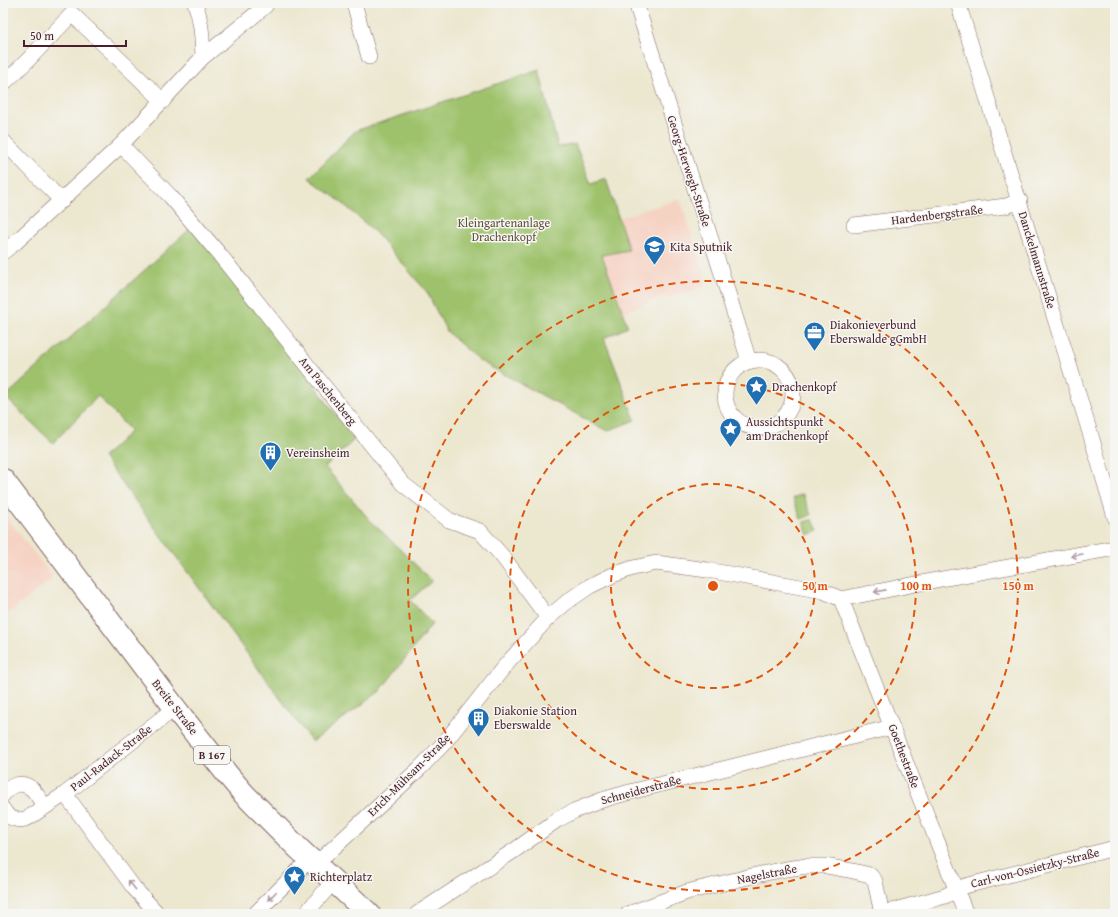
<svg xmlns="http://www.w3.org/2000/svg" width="1118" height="917" font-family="'Gentium Book Plus',serif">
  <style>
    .built { fill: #f6d2c3 }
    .green { fill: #9ec26c; stroke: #74704c }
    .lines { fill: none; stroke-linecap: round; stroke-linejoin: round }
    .street-casing { stroke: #836564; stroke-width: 16 }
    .primary-casing { stroke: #836564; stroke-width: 24 }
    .street { stroke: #fff; stroke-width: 15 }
    .primary { stroke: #fff; stroke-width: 22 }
    .oneway { stroke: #ae9aa0 }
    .ring { fill: none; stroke: #e0560e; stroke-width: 2; stroke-dasharray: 7 5 }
    .labels { text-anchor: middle; stroke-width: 3; stroke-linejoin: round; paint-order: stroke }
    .shield { fill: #f6f6f2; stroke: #7e6067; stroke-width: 1 }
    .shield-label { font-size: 11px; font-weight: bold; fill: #4a1f2b }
    .street-label { font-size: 12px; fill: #4a1f2b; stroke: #f6f6f2 }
    .park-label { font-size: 12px; fill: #63503e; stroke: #f6f6f2 }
    .poi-label { font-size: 12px; fill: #4a1f2b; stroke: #f6f6f2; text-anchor: start }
    .centre { fill: #e0560e; stroke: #f6f6f2; stroke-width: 2 }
    .ring-label { font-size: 12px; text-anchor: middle; font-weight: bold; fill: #e0560e; stroke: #f6f6f2; stroke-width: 3; stroke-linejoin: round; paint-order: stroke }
  </style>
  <rect width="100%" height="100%" fill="#f6f6f2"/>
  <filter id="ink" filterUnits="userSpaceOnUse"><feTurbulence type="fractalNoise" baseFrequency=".025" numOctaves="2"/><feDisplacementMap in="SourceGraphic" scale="8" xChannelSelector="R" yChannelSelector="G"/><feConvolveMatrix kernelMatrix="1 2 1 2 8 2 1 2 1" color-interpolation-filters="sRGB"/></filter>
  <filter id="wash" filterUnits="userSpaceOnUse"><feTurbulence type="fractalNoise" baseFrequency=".012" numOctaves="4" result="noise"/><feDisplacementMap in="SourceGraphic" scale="16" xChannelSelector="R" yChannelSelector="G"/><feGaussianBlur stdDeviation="0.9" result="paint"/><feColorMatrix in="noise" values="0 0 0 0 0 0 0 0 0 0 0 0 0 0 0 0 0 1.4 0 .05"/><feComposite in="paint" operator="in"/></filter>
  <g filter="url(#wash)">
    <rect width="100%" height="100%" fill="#ece7cf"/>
    <!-- built -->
    <g class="built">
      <path d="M680 199 706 279 704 287 668 298 664 296 622 313 602 255 628 250 618 218Z"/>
      <path d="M3 512 53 578 3 618Z"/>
    </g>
    <!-- green -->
    <g class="green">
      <path d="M539 70 558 147 575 144 591 184 606 179 629 250 602 255 628 327 604 338 635 420 607 431 480 361 447 332 427 292 375 232 340 201 309 178 355 131Z"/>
      <path d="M192 227 220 255 354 440 325 467 368 518 432 581 410 600 432 624 380 691 312 742 103 457 131 431 98 396 53 443 5 397Z"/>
      <path d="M803 494 811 515 801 519 793 498Z"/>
      <path d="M811 520H813L818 531 808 535 804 524V522Z"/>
    </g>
  </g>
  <g filter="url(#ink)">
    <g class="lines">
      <defs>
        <g id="street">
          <path d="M195 3C202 22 202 38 203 57"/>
          <path d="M354 3 369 57"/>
          <path d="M636 3 727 290 749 361"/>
          <path d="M958 3 1091 436 1115 517"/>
          <path d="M3 84 26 62 72 14 163 101"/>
          <path d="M3 141 62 201"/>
          <path d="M121 145 171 197 220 255 323 385 403 484 449 520 480 531 503 557 548 618"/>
          <path d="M854 225 1006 206 1020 201"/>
          <path d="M3 252 16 242 121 145 203 57 257 13 265 6 267 3"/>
          <circle cx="759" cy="394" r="34"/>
          <path d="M841 599 966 914"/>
          <path d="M65 794 134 888 158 914"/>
          <path d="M3 795C9 785 22 780 32 789 37 794 41 801 45 807"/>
          <path d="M3 809C8 819 18 822 28 818L65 794 175 708"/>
          <path d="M316 864 419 769 444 743 504 667 548 618 568 601 590 586 613 575 633 568 656 563 707 570 823 591 841 599 936 580 1115 548"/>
          <path d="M255 914 310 859"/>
          <path d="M307 914 311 907 334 881"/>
          <path d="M417 914 515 850 557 820 574 811 602 800 630 792 892 727"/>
          <path d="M628 914 687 892 756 875 786 869 807 866H826L853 871 870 875 875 881 882 914"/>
          <path d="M881 914 945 896 965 886 1115 848"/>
        </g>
        <path id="primary" d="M3 480 175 708 227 774 244 794 298 848 369 914"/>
      </defs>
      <!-- street casing -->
      <use href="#street" class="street-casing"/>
      <!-- primary casing -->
      <use href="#primary" class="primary-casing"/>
      <!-- street -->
      <use href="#street" class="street"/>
      <!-- primary -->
      <use href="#primary" class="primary"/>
    </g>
    <!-- one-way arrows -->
    <defs><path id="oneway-shaft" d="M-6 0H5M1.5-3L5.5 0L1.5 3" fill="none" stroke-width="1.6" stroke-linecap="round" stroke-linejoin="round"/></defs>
    <g class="oneway">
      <use href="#oneway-shaft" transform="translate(1077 555) rotate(170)"/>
      <use href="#oneway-shaft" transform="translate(880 591) rotate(169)"/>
      <use href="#oneway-shaft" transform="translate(132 885) rotate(-128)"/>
      <use href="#oneway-shaft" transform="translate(272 896) rotate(134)"/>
    </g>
  </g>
  <!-- distance rings -->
  <g class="ring">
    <circle cx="713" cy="586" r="102"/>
    <circle cx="713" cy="586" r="203"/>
    <circle cx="713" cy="586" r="305"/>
  </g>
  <!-- icons -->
  <defs>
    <symbol id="school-pin" viewBox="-11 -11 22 30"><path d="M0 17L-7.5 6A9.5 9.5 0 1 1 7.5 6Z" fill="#1f6fb2" stroke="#f6f6f2"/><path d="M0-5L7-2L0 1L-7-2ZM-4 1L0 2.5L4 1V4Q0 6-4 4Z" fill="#fff"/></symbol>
    <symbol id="office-pin" viewBox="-11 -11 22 30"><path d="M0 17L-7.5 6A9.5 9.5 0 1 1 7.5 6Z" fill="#1f6fb2" stroke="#f6f6f2"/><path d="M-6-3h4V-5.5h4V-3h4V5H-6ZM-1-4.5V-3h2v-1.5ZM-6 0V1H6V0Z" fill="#fff"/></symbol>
    <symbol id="sight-pin" viewBox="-11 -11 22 30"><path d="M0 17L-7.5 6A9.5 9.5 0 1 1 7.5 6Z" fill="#1f6fb2" stroke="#f6f6f2"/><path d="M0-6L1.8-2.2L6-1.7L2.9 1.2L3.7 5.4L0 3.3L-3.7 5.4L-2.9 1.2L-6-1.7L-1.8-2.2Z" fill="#fff"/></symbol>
    <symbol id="building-pin" viewBox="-11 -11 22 30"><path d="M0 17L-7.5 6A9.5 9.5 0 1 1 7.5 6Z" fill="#1f6fb2" stroke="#f6f6f2"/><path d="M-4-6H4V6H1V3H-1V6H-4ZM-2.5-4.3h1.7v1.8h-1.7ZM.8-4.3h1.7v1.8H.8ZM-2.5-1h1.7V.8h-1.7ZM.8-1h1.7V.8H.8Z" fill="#fff"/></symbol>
  </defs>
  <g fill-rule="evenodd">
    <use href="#school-pin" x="642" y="234" width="25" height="34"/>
    <use href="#office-pin" x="802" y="320" width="25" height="34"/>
    <use href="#sight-pin" x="744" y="374" width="25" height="34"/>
    <use href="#sight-pin" x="718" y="416" width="25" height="34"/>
    <use href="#building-pin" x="258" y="440" width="25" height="34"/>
    <use href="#building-pin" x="466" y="706" width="25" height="34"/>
    <use href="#sight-pin" x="282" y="864" width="25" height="34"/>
  </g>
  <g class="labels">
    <!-- shield labels -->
    <rect class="shield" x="194" y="746" width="36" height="18" rx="3"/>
    <g class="shield-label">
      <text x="212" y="759">B 167</text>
    </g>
    <!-- street labels -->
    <g class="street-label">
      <text transform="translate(689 171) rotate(72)" y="4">Georg-Herwegh-Straße</text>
      <text transform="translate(937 215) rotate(-7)" y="4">Hardenbergstraße</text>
      <text transform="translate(1037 260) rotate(73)" y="4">Danckelmannstraße</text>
      <text transform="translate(328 391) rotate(51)" y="4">Am Paschenberg</text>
      <text transform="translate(175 707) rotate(52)" y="4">Breite Straße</text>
      <text transform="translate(904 756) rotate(69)" y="4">Goethestraße</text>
      <text transform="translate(111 758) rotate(-38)" y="4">Paul-Radack-Straße</text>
      <text transform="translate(409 775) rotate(-45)" y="4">Erich-Mühsam-Straße</text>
      <text transform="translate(641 790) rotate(-15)" y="4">Schneiderstraße</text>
      <text transform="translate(1035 868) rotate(-14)" y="4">Carl-von-Ossietzky-Straße</text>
      <text transform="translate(767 874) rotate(-11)" y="4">Nagelstraße</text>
    </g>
    <!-- park labels -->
    <g class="park-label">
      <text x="504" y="227">Kleingartenanlage<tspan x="504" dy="14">Drachenkopf</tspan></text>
    </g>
    <!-- poi labels -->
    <g class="poi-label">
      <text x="670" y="251">Kita Sputnik</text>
      <text x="830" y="329">Diakonieverbund<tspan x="830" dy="14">Eberswalde gGmbH</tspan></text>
      <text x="772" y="391">Drachenkopf</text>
      <text x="746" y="426">Aussichtspunkt<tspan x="746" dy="14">am Drachenkopf</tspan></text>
      <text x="286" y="457">Vereinsheim</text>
      <text x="494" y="715">Diakonie Station<tspan x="494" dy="14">Eberswalde</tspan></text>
      <text x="310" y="881">Richterplatz</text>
    </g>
  </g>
  <circle cx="713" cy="586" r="6" class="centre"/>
  <g class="ring-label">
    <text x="815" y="590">50 m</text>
    <text x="916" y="590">100 m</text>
    <text x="1018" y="590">150 m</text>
  </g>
  <!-- margin -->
  <rect width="1118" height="917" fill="none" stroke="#f6f6f2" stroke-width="16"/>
  <!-- scale -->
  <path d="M24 40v6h102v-6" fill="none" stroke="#4a1f2b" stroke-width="2"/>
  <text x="30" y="40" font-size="12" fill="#4a1f2b" stroke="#f6f6f2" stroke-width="3" paint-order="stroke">50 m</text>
</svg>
